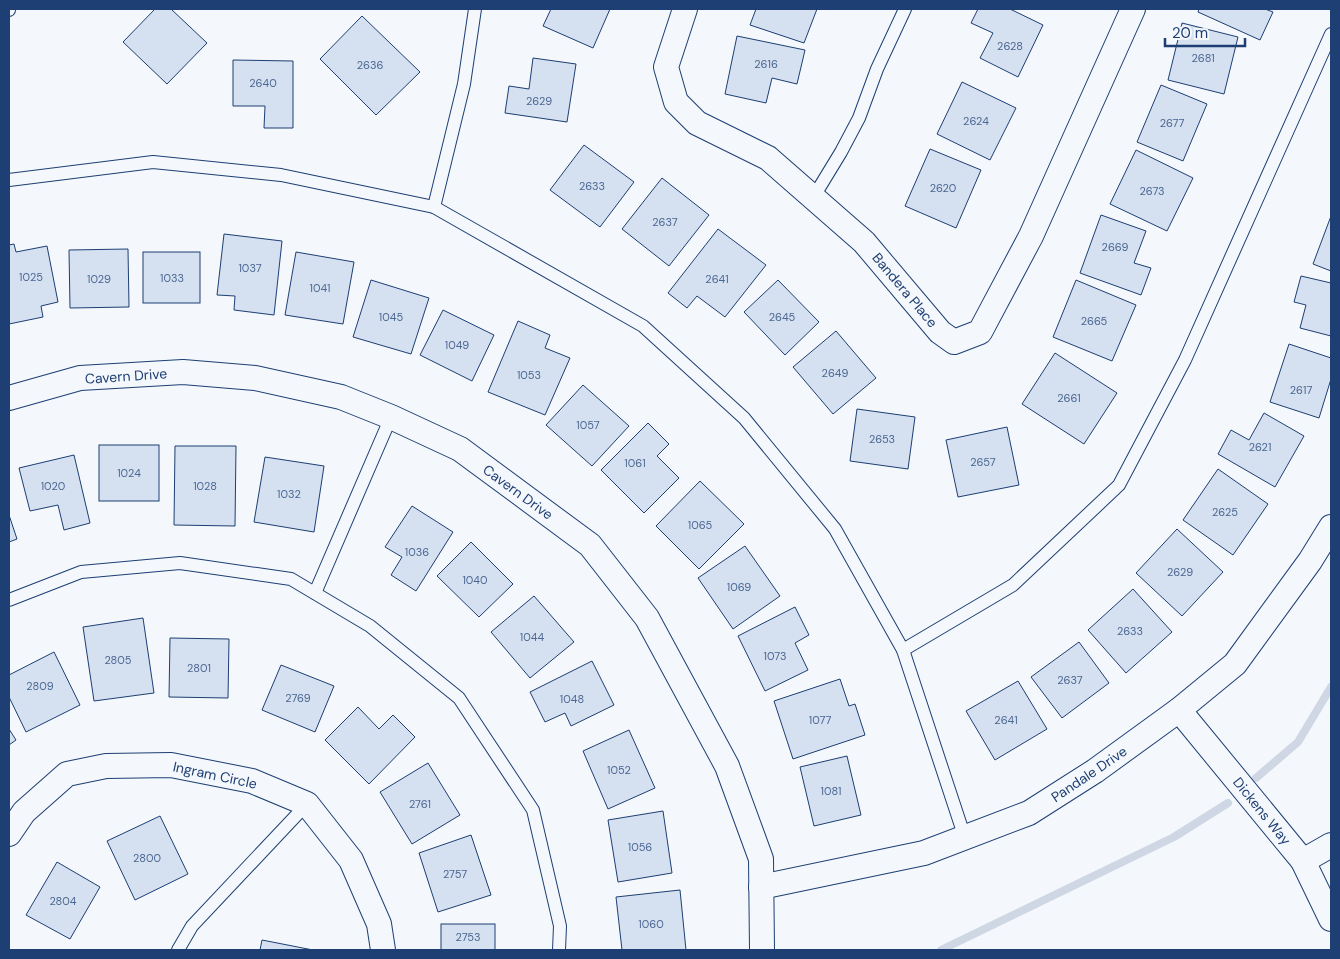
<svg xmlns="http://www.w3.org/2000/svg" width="1340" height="959" font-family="'DM Sans',sans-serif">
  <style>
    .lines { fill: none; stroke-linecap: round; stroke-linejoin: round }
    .stream { stroke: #cfd7e4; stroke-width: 8 }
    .building { fill: #d5e0f0; stroke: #1d3f73 }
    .lane-casing { stroke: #1d3f73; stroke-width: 14 }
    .street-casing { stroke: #1d3f73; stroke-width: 26 }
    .lane { stroke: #f4f7fb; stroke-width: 12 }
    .street { stroke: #f4f7fb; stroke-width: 24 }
    .labels { text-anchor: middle; stroke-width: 4; stroke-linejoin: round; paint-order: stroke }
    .number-label { font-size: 11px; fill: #4b6792 }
    .street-label { font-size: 14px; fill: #1d3f73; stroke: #f4f7fb }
  </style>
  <rect width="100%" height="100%" fill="#f4f7fb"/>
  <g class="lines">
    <!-- stream -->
    <g class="stream">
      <path d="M1256 778 1298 742 1331 687"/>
      <path d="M941 950 1174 837 1228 803"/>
    </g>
  </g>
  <!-- building -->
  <g class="building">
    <path d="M155 9H171L207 43 167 84 123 42Z"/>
    <path d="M551 9H610L593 48 543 26Z"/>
    <path d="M756 9H817L804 43 750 25Z"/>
    <path d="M978 9H1010L1043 25 1018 77 980 58 993 33 971 23Z"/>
    <path d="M1199 9H1265L1273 12 1260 40 1198 12Z"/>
    <path d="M362 16 420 72 376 115 320 59Z"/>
    <path d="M1182 23 1238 37 1224 94 1168 80Z"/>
    <path d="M737 36 805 50 797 84 772 78 766 103 725 94Z"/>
    <path d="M533 58 576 64 567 122 505 113 509 86 529 89Z"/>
    <path d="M233 60 293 61V128H264L265 106H233Z"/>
    <path d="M962 82 1016 108 990 160 937 134Z"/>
    <path d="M1161 85 1207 104 1183 161 1137 142Z"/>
    <path d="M584 145 634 182 600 227 550 190Z"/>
    <path d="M930 149 981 170 956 228 905 206Z"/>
    <path d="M1136 150 1193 178 1167 231 1110 204Z"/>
    <path d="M662 178 709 215 669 266 622 229Z"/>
    <path d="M1101 215 1146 231 1134 263 1151 268 1141 295 1080 273Z"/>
    <path d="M1331 216V271L1313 264Z"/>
    <path d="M718 229 766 265 725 317 697 296 687 308 668 293Z"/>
    <path d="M224 234 282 241 274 315 234 310 235 296 217 295Z"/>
    <path d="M14 244 16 252 47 246 58 302 41 306 43 317 9 324V245Z"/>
    <path d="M128 249 129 307 70 308 69 250Z"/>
    <rect x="143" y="252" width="57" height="51"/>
    <path d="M296 252 354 262 343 324 285 315Z"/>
    <path d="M1301 276 1331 283V336L1300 328 1306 305 1294 302Z"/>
    <path d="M371 280 429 298 411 354 353 337Z"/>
    <path d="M778 280 819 322 785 355 744 312Z"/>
    <path d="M1076 280 1136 305 1112 361 1053 337Z"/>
    <path d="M443 310 494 335 472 381 420 355Z"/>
    <path d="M518 321 550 335 545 348 570 358 545 415 488 392Z"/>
    <path d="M836 331 876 378 833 414 793 367Z"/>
    <path d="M1289 344 1331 358V379L1319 418 1270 402Z"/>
    <path d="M1055 353 1117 393 1084 444 1022 404Z"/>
    <path d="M583 385 629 426 592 466 546 425Z"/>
    <path d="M857 409 915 417 908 469 850 461Z"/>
    <path d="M1264 413 1304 436 1275 487 1218 454 1231 430 1249 440Z"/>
    <path d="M648 423 669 444 657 456 679 478 644 513 601 470Z"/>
    <path d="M1007 427 1019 485 958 497 946 440Z"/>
    <rect x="99" y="445" width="60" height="56"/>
    <path d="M175 446H236L235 526 174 525Z"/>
    <path d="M74 455 90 523 64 530 58 505 30 511 19 468Z"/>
    <path d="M265 457 324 466 314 532 254 522Z"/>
    <path d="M1218 469 1268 504 1233 555 1183 520Z"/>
    <path d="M700 481 744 524 699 569 656 526Z"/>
    <path d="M412 506 453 532 416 591 391 575 402 557 385 547Z"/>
    <path d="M9 515 17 539 9 542Z"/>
    <path d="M1177 529 1223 572 1182 616 1136 573Z"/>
    <path d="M471 542 513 584 479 617 437 576Z"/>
    <path d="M745 546 780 596 733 629 698 578Z"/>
    <path d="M1133 589 1172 632 1126 673 1088 630Z"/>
    <path d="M534 596 574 642 530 678 491 632Z"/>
    <path d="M795 607 809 635 795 643 808 670 765 691 738 636Z"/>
    <path d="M143 618 154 693 94 701 83 627Z"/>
    <path d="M170 638 229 639 228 698 169 697Z"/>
    <path d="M1079 642 1109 683 1062 718 1031 677Z"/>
    <path d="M54 652 80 705 26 732 9 697V675Z"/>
    <path d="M592 661 614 705 571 726 565 713 545 722 530 692Z"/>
    <path d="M281 665 334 686 315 732 262 710Z"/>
    <path d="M840 679 849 706 855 704 865 735 793 759 774 701Z"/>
    <path d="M1018 681 1047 729 995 760 966 711Z"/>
    <path d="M358 707 379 729 393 715 415 737 369 784 325 740Z"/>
    <path d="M9 729 16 740 9 745Z"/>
    <path d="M629 730 655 788 608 809 583 751Z"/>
    <path d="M847 756 861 815 814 826 800 767Z"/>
    <path d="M428 763 460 815 412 844 380 792Z"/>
    <path d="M663 811 672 873 618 882 608 820Z"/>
    <path d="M160 816 188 874 135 900 107 841Z"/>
    <path d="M471 835 491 895 438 912 419 853Z"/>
    <path d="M57 862 100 887 70 939 26 915Z"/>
    <path d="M680 890 686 950H622L616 897Z"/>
    <rect x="441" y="924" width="54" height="26"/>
    <path d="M262 940 313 950H260Z"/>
  </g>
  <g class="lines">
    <defs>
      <g id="lane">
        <path d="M9 10V9"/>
        <path d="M9 180 153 162 281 175 434 207 643 326 744 418 835 529 903 650 965 838"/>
        <path d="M813 198 841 152 859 118 877 69 905 9"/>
        <path d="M434 207 464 84 475 9"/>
        <path d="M315 593 391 417"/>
        <path d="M9 600 81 572 180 563 291 579 370 626 459 698 533 810 560 926 559 950"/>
        <path d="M903 650 1013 585 1119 485 1185 360 1331 34"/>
        <path d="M178 950 192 926 307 804"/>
      </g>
      <g id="street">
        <path d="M685 9 666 67 676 102 697 123 768 158 864 242 940 332 954 342 980 332 1031 236 1133 9"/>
        <path d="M9 398 80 378 183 372 255 378 341 397 391 417 460 449 590 545 647 618 727 766 761 859 762 950"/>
        <path d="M1179 710 1303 861 1331 919"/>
        <path d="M9 834 24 812 67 774 106 766 171 765 252 781 307 804 351 860 379 924 383 950"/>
        <path d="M1303 861 1331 845"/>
        <path d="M761 887 924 853 1029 813 1095 771 1179 710 1235 664 1310 561 1331 527"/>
      </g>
    </defs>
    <!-- lane casing -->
    <use href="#lane" class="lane-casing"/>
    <!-- street casing -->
    <use href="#street" class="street-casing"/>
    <!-- lane -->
    <use href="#lane" class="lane"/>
    <!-- street -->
    <use href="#street" class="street"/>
  </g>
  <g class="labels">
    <!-- number labels -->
    <g class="number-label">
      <text x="1010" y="50">2628</text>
      <text x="1203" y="62">2681</text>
      <text x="766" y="68">2616</text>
      <text x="370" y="69">2636</text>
      <text x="263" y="87">2640</text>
      <text x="539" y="105">2629</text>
      <text x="976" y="125">2624</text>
      <text x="1172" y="127">2677</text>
      <text x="592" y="190">2633</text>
      <text x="943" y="192">2620</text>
      <text x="1152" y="195">2673</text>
      <text x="665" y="226">2637</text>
      <text x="1115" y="251">2669</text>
      <text x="250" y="272">1037</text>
      <text x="31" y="281">1025</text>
      <text x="172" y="282">1033</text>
      <text x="99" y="283">1029</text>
      <text x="717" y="283">2641</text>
      <text x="320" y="292">1041</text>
      <text x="391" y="321">1045</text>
      <text x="782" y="321">2645</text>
      <text x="1094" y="325">2665</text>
      <text x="457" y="349">1049</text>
      <text x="835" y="377">2649</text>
      <text x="529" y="379">1053</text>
      <text x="1301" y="394">2617</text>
      <text x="1069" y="402">2661</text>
      <text x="588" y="429">1057</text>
      <text x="882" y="443">2653</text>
      <text x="1260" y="451">2621</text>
      <text x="983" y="466">2657</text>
      <text x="635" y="467">1061</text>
      <text x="129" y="477">1024</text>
      <text x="53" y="490">1020</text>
      <text x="205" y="490">1028</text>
      <text x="289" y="498">1032</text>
      <text x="1225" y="516">2625</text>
      <text x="700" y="529">1065</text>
      <text x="417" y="556">1036</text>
      <text x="1180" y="576">2629</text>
      <text x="475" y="584">1040</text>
      <text x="739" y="591">1069</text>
      <text x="1130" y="635">2633</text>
      <text x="532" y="641">1044</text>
      <text x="775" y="660">1073</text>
      <text x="118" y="664">2805</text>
      <text x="199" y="672">2801</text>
      <text x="1070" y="684">2637</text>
      <text x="40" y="690">2809</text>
      <text x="298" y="702">2769</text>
      <text x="572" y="703">1048</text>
      <text x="820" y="724">1077</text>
      <text x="1006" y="724">2641</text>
      <text x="619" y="774">1052</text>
      <text x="831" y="795">1081</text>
      <text x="420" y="808">2761</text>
      <text x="640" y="851">1056</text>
      <text x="147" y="862">2800</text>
      <text x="455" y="878">2757</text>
      <text x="63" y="905">2804</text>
      <text x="651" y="928">1060</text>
      <text x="468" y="941">2753</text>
    </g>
    <!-- street labels -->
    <g class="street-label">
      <text transform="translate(905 290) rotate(50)" y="5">Bandera Place</text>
      <text transform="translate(126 376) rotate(-4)" y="5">Cavern Drive</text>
      <text transform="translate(518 492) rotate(36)" y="5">Cavern Drive</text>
      <text transform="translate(1089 774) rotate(-34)" y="5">Pandale Drive</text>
      <text transform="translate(215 775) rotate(12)" y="5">Ingram Circle</text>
      <text transform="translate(1262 811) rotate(51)" y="5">Dickens Way</text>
    </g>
  </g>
  <!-- border -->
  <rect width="1340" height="959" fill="none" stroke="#1d3f73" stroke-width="20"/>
  <!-- scale -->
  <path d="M1165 38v8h80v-8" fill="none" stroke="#1d3f73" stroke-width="2.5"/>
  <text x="1172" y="38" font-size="15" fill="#1d3f73" stroke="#f4f7fb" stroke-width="4" paint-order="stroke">20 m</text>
</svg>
